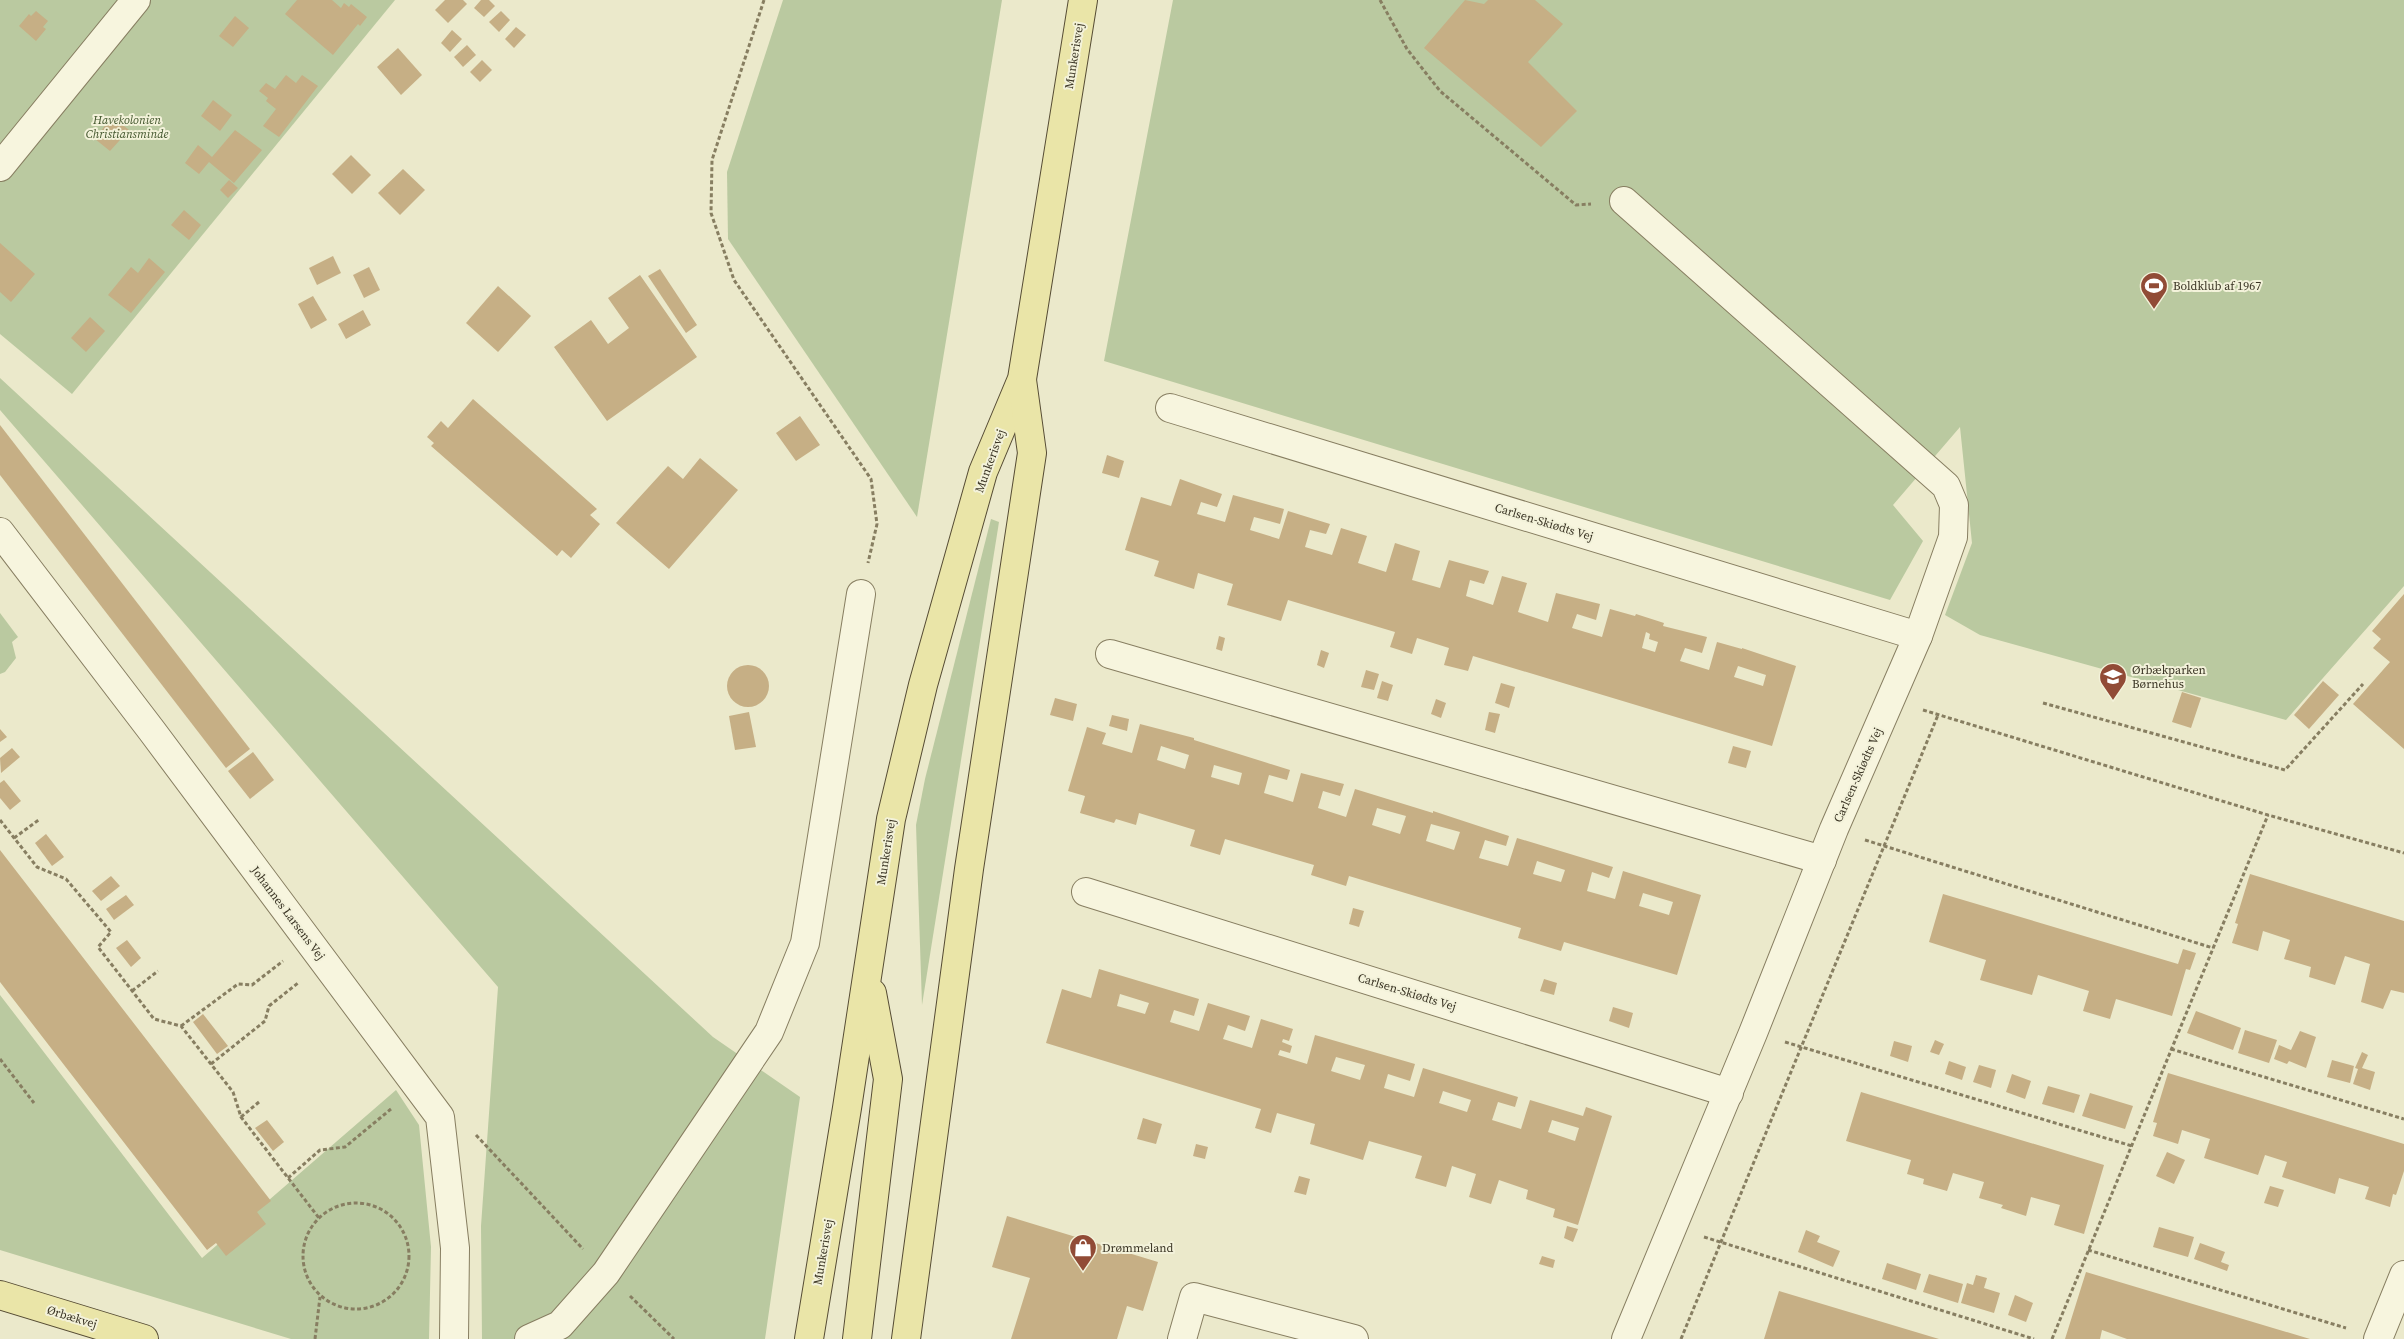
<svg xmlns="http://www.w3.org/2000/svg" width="2404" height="1339" font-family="'Source Serif 4',serif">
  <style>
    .green { fill: #bac9a0 }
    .building { fill: #c6af85; fill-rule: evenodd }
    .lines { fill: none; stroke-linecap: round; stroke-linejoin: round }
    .minor-casing { stroke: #877e61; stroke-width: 30 }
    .major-casing { stroke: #564c34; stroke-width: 30 }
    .path { stroke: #877e61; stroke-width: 3; stroke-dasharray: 4 2.5; stroke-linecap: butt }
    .minor { stroke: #f7f5de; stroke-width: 28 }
    .major { stroke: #eae5a8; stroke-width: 28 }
    .labels { text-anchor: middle; stroke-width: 4; stroke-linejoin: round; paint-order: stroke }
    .street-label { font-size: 12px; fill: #393323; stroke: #f3f2da }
    .park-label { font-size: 12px; font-style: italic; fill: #40542b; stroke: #f3f2da }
    .poi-label { font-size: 12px; fill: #393323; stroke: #f3f2da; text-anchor: start }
  </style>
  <rect width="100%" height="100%" fill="#ebe9cb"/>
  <!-- green -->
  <g class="green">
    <path d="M0 0H395L72 394 0 334Z"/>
    <path d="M783 0H1002L917 517 728 239 727 172Z"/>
    <path d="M1173 0H2404V586L2286 720 1980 635 1945 615 1972 543 1960 427 1893 505 1923 541 1890 600 1104 361Z"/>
    <path d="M0 378 713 1037 800 1097 765 1339H482L481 1226 498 987 0 410Z"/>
    <path d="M991 519 999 522 922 1005 916 825 925 779Z"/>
    <path d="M0 613 18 637 12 642 16 658 5 672 0 674Z"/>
    <path d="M0 995 202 1258 396 1090 419 1125 431 1247 429 1339H291L0 1250Z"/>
  </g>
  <!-- building -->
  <g class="building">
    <path d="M297 0H332L341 8 344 3 349 7 351 4 367 17 360 26 358 24 333 55 285 14Z"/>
    <path d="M445 0H463L467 4 448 23 435 10Z"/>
    <path d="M481 0H489L495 6 484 17 474 8Z"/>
    <path d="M1465 0 1484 4 1488 0H1535L1563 24 1528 62 1577 111 1541 147 1424 48Z"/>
    <path d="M36 11 48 21 43 27 46 29 36 41 19 26 29 14 31 16Z"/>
    <path d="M501 11 510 20 499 32 489 22Z"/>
    <path d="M235 16 249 28 233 47 219 36Z"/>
    <path d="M516 27 526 35 514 48 505 39Z"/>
    <path d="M452 30 462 39 450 52 441 43Z"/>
    <path d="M467 45 476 55 463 67 454 57Z"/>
    <path d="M398 48 422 75 401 95 377 67Z"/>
    <path d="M482 60 492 70 480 82 470 72Z"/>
    <path d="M286 75 296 83 302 75 318 86 279 137 263 126 276 109 266 101 268 98 259 91 266 83 275 89Z"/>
    <path d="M213 100 232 115 220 131 201 116Z"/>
    <path d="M112 116 129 130 110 151 95 139Z"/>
    <path d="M235 130 262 150 234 183 209 162 199 174 185 163 198 145 212 157Z"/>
    <path d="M351 155 371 175 352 194 332 174Z"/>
    <path d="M403 169 425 190 400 215 378 193Z"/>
    <path d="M229 180 238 188 228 198 220 190Z"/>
    <path d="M184 210 201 225 189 240 171 225Z"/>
    <path d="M0 243 35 274 11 302 0 292Z"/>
    <path d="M333 256 341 273 317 285 309 268Z"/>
    <path d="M149 258 165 272 131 313 108 295 131 267 138 273Z"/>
    <path d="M369 267 380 290 364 298 353 275Z"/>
    <path d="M660 269 697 325 686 333 648 276Z"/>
    <path d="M640 275 697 357 607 421 554 347 591 320 608 344 629 328 608 298Z"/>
    <path d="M498 286 531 316 498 352 466 323Z"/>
    <path d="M313 296 327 320 311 329 298 304Z"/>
    <path d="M363 310 371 325 346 339 338 324Z"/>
    <path d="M90 317 105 331 86 352 71 338Z"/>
    <path d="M473 399 597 509 590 515 600 524 571 558 562 550 557 556 431 446 434 443 427 437 441 421 448 428Z"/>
    <path d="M800 416 820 445 796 461 776 433Z"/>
    <path d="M0 425 250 749 226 768 0 475Z"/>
    <path d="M1107 455 1124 461 1119 478 1102 473Z"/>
    <path d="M700 458 738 490 669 569 616 523 668 466 683 479Z"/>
    <path d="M1180 479 1222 494 1217 507 1201 502 1197 514 1225 522 1233 495 1284 509 1280 524 1254 517 1250 530 1279 539 1288 511 1330 524 1326 534 1310 530 1305 547 1332 555 1341 528 1367 536 1358 563 1386 572 1395 543 1420 551 1412 580 1440 588 1449 560 1489 571 1484 584 1470 580 1466 596 1493 605 1502 576 1527 583 1518 612 1548 622 1556 593 1600 604 1596 620 1577 614 1572 628 1602 637 1610 609 1635 616 1636 614 1664 623 1663 626 1707 637 1702 653 1685 648 1680 661 1709 670 1717 642 1742 649V648L1796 666 1772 746 1473 656 1468 671 1444 665 1449 648 1417 638 1412 654 1390 647 1395 632 1288 600 1281 621 1227 605 1233 584 1198 573 1194 589 1154 576 1159 561 1125 550 1141 497 1171 506ZM1646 632 1650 634 1649 639 1658 642 1655 652 1642 648ZM1738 666 1766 675 1763 686 1734 677Z"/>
    <path d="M2404 594V749L2353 704 2390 662 2373 648 2381 639 2372 631Z"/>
    <path d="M1219 636 1225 638 1222 651 1216 649Z"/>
    <path d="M1321 650 1329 653 1324 668 1317 665Z"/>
    <circle cx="748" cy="686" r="21"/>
    <path d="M1366 670 1379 674 1374 690 1361 687Z"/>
    <path d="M1382 681 1393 685 1388 701 1377 698Z"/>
    <path d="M2323 681 2339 695 2309 729 2294 715Z"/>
    <path d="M1501 683 1515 687 1509 708 1495 703Z"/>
    <path d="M2182 692 2201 698 2191 728 2172 722Z"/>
    <path d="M1055 698 1077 704 1073 721 1050 715Z"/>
    <path d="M1436 699 1446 703 1441 718 1431 714Z"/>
    <path d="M749 712 756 747 735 750 729 716Z"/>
    <path d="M1489 712 1500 714 1495 733 1485 730Z"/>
    <path d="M1112 715 1129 719 1127 731 1109 726Z"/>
    <path d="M1140 724 1194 738V740L1290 770 1287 780 1269 775 1264 793 1293 802 1301 773 1344 784 1340 796 1323 791 1318 808 1346 817 1355 789 1433 813V811L1509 836 1506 846 1485 840 1479 858 1508 866 1517 838 1613 867 1609 878 1592 872 1587 891 1615 899 1623 871 1701 895 1677 975 1564 942 1561 951 1518 938 1521 928 1349 876 1346 886 1311 875 1314 865 1225 839 1220 855 1190 846 1195 830 1139 813 1136 825 1116 819 1114 823 1080 813 1085 796 1068 791 1087 727 1106 733 1102 744 1132 753ZM1161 746 1189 755 1185 769 1157 760ZM1214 765 1242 773 1239 785 1211 777ZM1377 808 1406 816 1400 834 1372 825ZM1431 824 1460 832 1454 850 1426 841ZM1537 861 1565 870 1561 882 1533 874ZM1643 893 1673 902 1669 915 1639 906Z"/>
    <path d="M0 729 7 737 0 742Z"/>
    <path d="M1733 746 1751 751 1746 768 1728 763Z"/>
    <path d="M12 748 20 757 1 773 0 758Z"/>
    <path d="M253 752 274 780 250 799 228 771Z"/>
    <path d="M4 780 21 801 10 810 0 798V783Z"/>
    <path d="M46 834 64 857 52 866 35 843Z"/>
    <path d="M0 850 271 1201 257 1212 266 1224 226 1256 216 1243 207 1250 0 982Z"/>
    <path d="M2250 874 2404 921V993L2391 990 2383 1009 2361 1002 2370 964 2345 956 2335 985 2309 977 2311 967 2284 959 2290 940 2263 931 2258 951 2232 943 2238 924 2235 923Z"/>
    <path d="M111 876 120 886 101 901 92 891Z"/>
    <path d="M1943 894 2178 964 2183 949 2196 953 2190 970 2186 969 2172 1016 2116 999 2110 1019 2083 1011 2089 991 2038 975 2032 995 1980 980 1986 960 1929 942Z"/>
    <path d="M126 895 134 905 114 920 106 909Z"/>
    <path d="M1353 908 1364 911 1359 927 1349 924Z"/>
    <path d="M127 940 141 958 131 967 116 948Z"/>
    <path d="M1099 969 1199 999 1194 1016 1174 1010 1170 1022 1199 1031 1208 1003 1250 1016 1245 1031 1228 1025 1223 1039 1252 1048 1261 1019 1293 1029 1289 1041 1283 1039 1282 1042 1292 1046 1290 1053 1280 1050 1278 1055 1307 1064 1315 1035 1415 1064 1410 1081 1388 1074 1384 1088 1414 1097 1423 1068 1518 1097 1515 1107 1498 1102 1492 1120 1521 1129 1530 1100 1583 1116 1586 1107 1612 1116 1578 1225 1553 1217 1555 1209 1526 1199 1528 1190 1499 1180 1491 1204 1469 1197 1476 1174 1452 1166 1446 1187 1415 1178 1422 1156 1369 1141 1363 1160 1310 1144 1315 1124 1277 1113 1271 1133 1255 1128 1261 1109 1046 1043 1062 989 1091 998ZM1120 994 1149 1003 1145 1014 1117 1006ZM1336 1057 1365 1065 1360 1080 1331 1071ZM1443 1091 1471 1100 1467 1112 1439 1103ZM1552 1120 1579 1128 1575 1141 1548 1132Z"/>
    <path d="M1544 979 1557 983 1554 995 1540 991Z"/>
    <path d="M1613 1007 1633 1013 1629 1028 1609 1021Z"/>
    <path d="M2196 1011 2241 1028 2233 1050 2187 1033Z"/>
    <path d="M203 1014 228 1046 217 1054 193 1022Z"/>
    <path d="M2245 1030 2277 1040 2269 1063 2238 1053Z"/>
    <path d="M2300 1031 2316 1037 2306 1068 2289 1061 2287 1064 2274 1059 2279 1045 2291 1050Z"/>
    <path d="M1935 1040 1944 1044 1939 1055 1930 1052Z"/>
    <path d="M1894 1041 1912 1046 1908 1062 1890 1056Z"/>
    <path d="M2362 1052 2368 1055 2362 1068 2375 1072 2370 1090 2353 1084 2358 1069 2355 1068Z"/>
    <path d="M2332 1060 2354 1066 2350 1083 2327 1077Z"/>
    <path d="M1949 1061 1966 1067 1962 1080 1945 1074Z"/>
    <path d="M1979 1065 1996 1070 1991 1088 1973 1082Z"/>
    <path d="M2168 1073 2404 1144V1171L2396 1195 2393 1194 2390 1207 2365 1199 2369 1187 2339 1178 2335 1194 2282 1177 2287 1162 2265 1155 2258 1175 2204 1158 2210 1139 2182 1130 2178 1144 2153 1136 2157 1123 2153 1122Z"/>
    <path d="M2012 1074 2031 1081 2025 1099 2006 1092Z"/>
    <path d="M2048 1086 2080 1095 2074 1113 2042 1104Z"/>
    <path d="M1861 1092 2104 1165 2084 1234 2054 1225 2060 1205 2031 1197 2026 1216 2001 1208 2003 1205 1979 1198 1984 1182 1953 1173 1947 1191 1923 1184 1924 1179 1907 1174 1911 1160 1846 1141Z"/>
    <path d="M2090 1093 2133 1106 2125 1129 2082 1116Z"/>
    <path d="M1143 1118 1162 1124 1156 1144 1137 1139Z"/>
    <path d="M267 1120 284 1142 273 1151 255 1128Z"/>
    <path d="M1196 1144 1208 1147 1205 1159 1193 1156Z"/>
    <path d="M2167 1152 2185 1160 2174 1184 2156 1176Z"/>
    <path d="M1299 1176 1310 1179 1306 1195 1294 1192Z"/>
    <path d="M2270 1186 2284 1190 2278 1207 2264 1203Z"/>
    <path d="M1007 1216 1158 1262 1143 1311 1127 1306 1117 1339H1011L1030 1278 992 1267Z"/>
    <path d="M1567 1226 1578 1229 1573 1242 1564 1238Z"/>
    <path d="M2159 1227 2194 1237 2188 1257 2153 1247Z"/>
    <path d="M1806 1230 1820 1236 1817 1242 1840 1251 1833 1267 1798 1252Z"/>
    <path d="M2200 1243 2225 1252 2221 1262 2229 1265 2227 1271 2194 1259Z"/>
    <path d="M1542 1256 1555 1260 1553 1268 1539 1264Z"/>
    <path d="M1887 1263 1921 1274 1916 1290 1882 1279Z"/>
    <path d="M2086 1272 2310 1339H2127L2102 1330 2100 1339H2065Z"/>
    <path d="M1929 1274 1963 1284 1958 1303 1923 1292Z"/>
    <path d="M1976 1275 1987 1278 1984 1288 2000 1293 1994 1313 1961 1303 1967 1283 1973 1285Z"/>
    <path d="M1779 1291 1939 1339H1764Z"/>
    <path d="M2015 1295 2033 1303 2026 1322 2008 1315Z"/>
  </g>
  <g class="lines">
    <defs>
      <g id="minor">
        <path d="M0 167 136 0"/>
        <path d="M1624 201 1946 486 1954 505 1953 537 1918 636 1834 829 1753 1033 1626 1339"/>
        <path d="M1170 408 1918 636"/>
        <path d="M0 532 152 731 440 1117 455 1248 454 1339"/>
        <path d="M1110 654 1822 860"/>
        <path d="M1086 892 1729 1093"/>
        <path d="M529 1339 560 1325 606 1273 769 1032 805 943 861 594"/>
        <path d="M1182 1339 1194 1297 1354 1339"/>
        <path d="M2378 1339 2404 1275"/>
      </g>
      <g id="major">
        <path d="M0 1295 144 1339"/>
        <path d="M809 1339 847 1108 891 819 923 685 983 472 1022 379 1083 0"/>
        <path d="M857 1339 888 1079 872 993"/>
        <path d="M906 1339 969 869 1032 453 1022 380"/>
      </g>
    </defs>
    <!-- minor casing -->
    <use href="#minor" class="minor-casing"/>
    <!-- major casing -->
    <use href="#major" class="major-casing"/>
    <!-- path -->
    <g class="path">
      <path d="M764 0 712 160 711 213 734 280 871 479 877 524 868 563"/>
      <path d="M1380 0 1407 49 1440 91 1576 205 1591 204"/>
      <path d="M2043 703 2285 770 2363 684"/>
      <path d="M1923 710 2268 815 2404 853"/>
      <path d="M0 820 37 867 66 879 111 932 98 947 154 1019 181 1026 233 1092 241 1117 319 1218"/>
      <path d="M14 838 40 819"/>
      <path d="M1865 840 2213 948"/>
      <path d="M132 991 158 971"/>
      <path d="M181 1026 238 984 252 985 283 961"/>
      <path d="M1785 1042 2132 1146"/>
      <path d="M2171 1049 2404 1119"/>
      <path d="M0 1059 34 1103"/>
      <path d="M211 1064 265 1021 269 1006 298 983"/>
      <path d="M241 1117 259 1102"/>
      <path d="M476 1135 583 1249"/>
      <path d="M288 1178 320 1150 345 1147 391 1109"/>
      <circle cx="356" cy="1256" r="53"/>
      <path d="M1704 1237 2034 1339"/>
      <path d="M2088 1250 2346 1328"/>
      <path d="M630 1296 674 1339"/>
      <path d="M315 1339 320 1297"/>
      <path d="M1681 1339 1938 715"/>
      <path d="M2052 1339 2268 815"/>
    </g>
    <!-- minor -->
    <use href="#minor" class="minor"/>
    <!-- major -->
    <use href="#major" class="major"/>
  </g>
  <!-- icons -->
  <defs>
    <symbol id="stadium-pin" viewBox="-11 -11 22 30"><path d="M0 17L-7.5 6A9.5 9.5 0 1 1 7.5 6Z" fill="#914b36" stroke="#f3f2da"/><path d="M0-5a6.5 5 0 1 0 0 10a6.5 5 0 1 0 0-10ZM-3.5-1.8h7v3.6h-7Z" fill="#fff"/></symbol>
    <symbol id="school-pin" viewBox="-11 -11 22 30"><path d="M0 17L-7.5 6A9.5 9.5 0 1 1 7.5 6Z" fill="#914b36" stroke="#f3f2da"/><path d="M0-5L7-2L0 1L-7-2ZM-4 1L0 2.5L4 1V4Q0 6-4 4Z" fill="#fff"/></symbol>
    <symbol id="shop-pin" viewBox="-11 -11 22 30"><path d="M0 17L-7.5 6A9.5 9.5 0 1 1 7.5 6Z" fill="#914b36" stroke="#f3f2da"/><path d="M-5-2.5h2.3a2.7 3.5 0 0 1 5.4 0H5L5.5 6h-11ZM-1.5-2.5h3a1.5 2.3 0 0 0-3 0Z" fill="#fff"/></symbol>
  </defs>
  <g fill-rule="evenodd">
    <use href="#stadium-pin" x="2138" y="270" width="32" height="43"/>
    <use href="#school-pin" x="2097" y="661" width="32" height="43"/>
    <use href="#shop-pin" x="1067" y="1232" width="32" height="43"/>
  </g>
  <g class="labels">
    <!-- street labels -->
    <g class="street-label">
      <text transform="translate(1074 56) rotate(-81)" y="4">Munkerisvej</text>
      <text transform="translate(990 461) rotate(-70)" y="4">Munkerisvej</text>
      <text transform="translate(1544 522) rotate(17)" y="4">Carlsen-Skiødts Vej</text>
      <text transform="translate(1858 775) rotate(-66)" y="4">Carlsen-Skiødts Vej</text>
      <text transform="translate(886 852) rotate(-81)" y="4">Munkerisvej</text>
      <text transform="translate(288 913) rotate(53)" y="4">Johannes Larsens Vej</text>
      <text transform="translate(1407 992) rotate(17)" y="4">Carlsen-Skiødts Vej</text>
      <text transform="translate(823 1252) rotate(-80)" y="4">Munkerisvej</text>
      <text transform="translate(72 1317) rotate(17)" y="4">Ørbækvej</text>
    </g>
    <!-- park labels -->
    <g class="park-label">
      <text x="127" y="124">Havekolonien<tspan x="127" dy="14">Christiansminde</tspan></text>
    </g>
    <!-- poi labels -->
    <g class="poi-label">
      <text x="2173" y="290">Boldklub af 1967</text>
      <text x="2132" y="674">Ørbækparken<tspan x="2132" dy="14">Børnehus</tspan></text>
      <text x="1102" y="1252">Drømmeland</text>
    </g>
  </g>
</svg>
